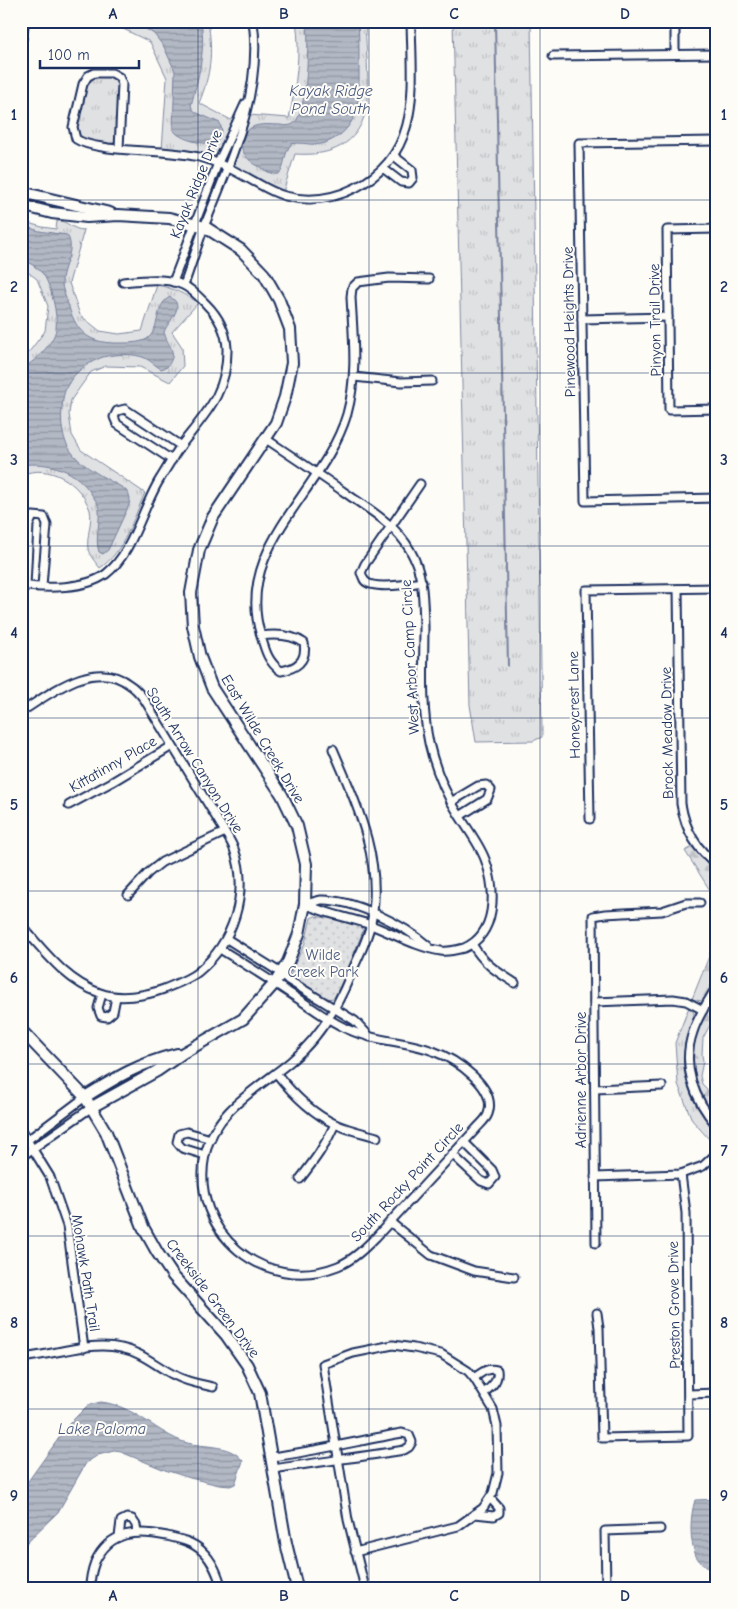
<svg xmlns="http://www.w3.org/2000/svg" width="738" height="1609" font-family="'Comic Neue',sans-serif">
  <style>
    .grass { fill: url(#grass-tufts); stroke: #7e88a0 }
    .forest { fill: url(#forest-firs); stroke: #7e88a0 }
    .park { fill: url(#park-dots); stroke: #7e88a0 }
    .water { fill: url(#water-rules); stroke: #76819c }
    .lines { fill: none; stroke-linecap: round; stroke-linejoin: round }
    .stream { stroke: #76819c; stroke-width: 2 }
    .street-casing { stroke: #1b2f5e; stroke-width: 11 }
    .secondary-casing { stroke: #1b2f5e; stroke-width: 14 }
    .street { stroke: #fdfcf7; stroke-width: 7 }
    .secondary { stroke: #fdfcf7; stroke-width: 10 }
    .grid { fill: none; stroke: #1b2f5e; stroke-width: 1; stroke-opacity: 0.55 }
    .labels { text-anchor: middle; stroke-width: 4; stroke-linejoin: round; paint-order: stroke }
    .street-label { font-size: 15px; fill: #1b2f5e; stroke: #fdfcf7 }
    .park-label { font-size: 15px; fill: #4c5c7f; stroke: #fdfcf7 }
    .water-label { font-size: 16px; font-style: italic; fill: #49587d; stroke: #fdfcf7 }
    .neatline { fill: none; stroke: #1b2f5e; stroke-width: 2 }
    .grid-label { font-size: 16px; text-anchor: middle; font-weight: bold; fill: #1b2f5e }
  </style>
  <defs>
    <pattern id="grass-tufts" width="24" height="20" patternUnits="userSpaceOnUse" patternTransform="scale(1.25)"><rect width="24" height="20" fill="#e0e1e3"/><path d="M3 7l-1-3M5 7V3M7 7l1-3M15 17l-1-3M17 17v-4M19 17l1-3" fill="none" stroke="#c0c1c5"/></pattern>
    <pattern id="forest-firs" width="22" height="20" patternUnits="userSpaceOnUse" patternTransform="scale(1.25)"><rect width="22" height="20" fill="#e0e1e3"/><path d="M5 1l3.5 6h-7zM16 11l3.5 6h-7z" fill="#c0c1c5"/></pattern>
    <pattern id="park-dots" width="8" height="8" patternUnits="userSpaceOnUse" patternTransform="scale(1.25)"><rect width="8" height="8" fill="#e0e1e3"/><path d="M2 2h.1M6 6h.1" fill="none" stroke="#c0c1c5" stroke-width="1.8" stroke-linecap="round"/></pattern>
    <pattern id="water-rules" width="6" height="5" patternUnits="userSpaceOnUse" patternTransform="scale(1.25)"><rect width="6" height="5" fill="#b3b8c5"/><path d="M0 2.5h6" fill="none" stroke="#9196a3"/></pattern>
  </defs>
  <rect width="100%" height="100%" fill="#fdfcf7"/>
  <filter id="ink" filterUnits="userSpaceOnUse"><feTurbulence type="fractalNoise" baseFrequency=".02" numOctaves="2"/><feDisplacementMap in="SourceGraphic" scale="10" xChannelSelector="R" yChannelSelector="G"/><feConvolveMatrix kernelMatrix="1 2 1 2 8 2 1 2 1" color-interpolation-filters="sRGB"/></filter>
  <g filter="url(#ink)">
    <!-- grass -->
    <g class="grass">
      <path d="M208 21C213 53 211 74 199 103L233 121 219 153 213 157 162 150 167 78 150 42 111 23 49 22Z"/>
      <path d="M296 21H365C366 46 371 96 364 117 353 149 325 156 295 154L283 192 274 189 237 169 234 165V160L248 115 289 118C296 85 301 54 296 21Z"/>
      <path d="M453 21H531L542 737 533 741 476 742 470 705Z"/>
      <path d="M108 76 116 79 119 86 116 138 115 142C108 147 89 143 82 139 78 137 77 133 76 128L88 82 95 77Z"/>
      <path d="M21 221 42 227 56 229 57 221C67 220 72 230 84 230L69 283 80 315 100 331 119 334 142 331 157 285C173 288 185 294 198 303L172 332 182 347 183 366 170 382 140 367 106 366 91 372 71 400 69 414 72 435 81 450 145 493C133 519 124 552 100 568 96 563 89 555 88 549 86 537 93 521 90 510 80 482 49 463 21 475V357L29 352 45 331 48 306 37 279 21 267Z"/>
      <path d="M689 1007 694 1013C694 1021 688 1030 686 1039 679 1072 691 1108 717 1131L716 1147 692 1120 678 1084 675 1043Z"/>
    </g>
    <!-- forest -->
    <g class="forest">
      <path d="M693 847 707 863 717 871V910L713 895 685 851Z"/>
      <path d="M717 922V977L705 998 701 1001 692 999 710 954Z"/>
      <path d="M717 995V1012L703 1038 702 1055 703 1061 700 1076 702 1084 707 1089 712 1101 717 1105V1119C693 1094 686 1057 700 1025 704 1015 711 1005 717 995Z"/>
    </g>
    <!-- park -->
    <path class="park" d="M315 916 344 921 360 926 363 931 345 976 334 998 327 999 294 978 291 972 305 943 311 918Z"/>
    <!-- water -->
    <g class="water">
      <path d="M133 21H201C206 53 198 77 191 106L195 112 220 123 222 131 217 142C207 146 178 140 173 129L175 71 164 47 154 34Z"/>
      <path d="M307 21H358C359 35 359 50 359 64 359 97 362 129 325 143 314 147 302 141 291 144 278 161 291 188 258 166 249 161 243 155 241 145 243 141 244 134 247 131 255 122 271 125 281 125 284 126 290 126 293 124 308 115 309 38 307 21Z"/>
      <path d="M21 225 39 231 67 235C77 250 61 267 62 283 62 289 65 295 67 301 76 332 87 344 121 343 128 343 140 343 147 339 161 329 154 305 170 297 187 306 168 321 164 332 168 348 179 351 167 367L161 369C156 366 151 361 145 358 134 353 114 354 103 357 84 364 66 378 63 399 56 448 74 461 114 483 121 487 128 489 130 498L129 505 108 550 103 554 99 552C94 537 102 520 98 505 97 502 94 498 92 495 77 470 49 461 21 465V369C34 363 54 343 56 329 58 315 51 285 43 274 37 267 28 262 21 258Z"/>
      <path d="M101 1402C134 1406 152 1429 181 1441 201 1449 229 1442 243 1461L235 1484 230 1486 219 1485 190 1478 165 1470 121 1452 114 1451 98 1455 86 1463 58 1512 27 1542 21 1552V1491L69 1424 88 1405Z"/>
      <path d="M717 1499V1575C711 1570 699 1563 696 1556 689 1539 690 1517 695 1500Z"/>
    </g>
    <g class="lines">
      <!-- stream -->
      <path class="stream" d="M495 21 508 666"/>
      <defs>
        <g id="street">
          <path d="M675 21V54"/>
          <path d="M553 56 717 54"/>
          <path d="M717 141 579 143 585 501 717 498"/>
          <path d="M119 149 122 84 119 77 112 73H94L88 76 83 84 73 127 76 139C85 145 97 146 108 148 138 152 169 150 199 157 214 161 230 168 244 176 258 183 270 192 285 196 308 202 333 199 355 188 423 154 412 86 411 21"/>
          <path d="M384 169 401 182 409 183 413 178 412 170 394 156"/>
          <path d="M717 229 667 230 669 410 717 409"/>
          <path d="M173 282 218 163 245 104"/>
          <path d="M184 285C191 266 197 246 204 227 230 162 263 93 253 21"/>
          <path d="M582 319 668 317"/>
          <path d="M354 377 401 382 432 381"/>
          <path d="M266 439C293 457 320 475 347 494 370 510 396 525 410 550 424 574 423 600 424 626 424 665 421 705 429 743 435 769 445 793 459 815 468 830 481 846 486 862 496 891 497 934 464 948 456 950 449 952 441 951 415 947 393 933 368 924 347 917 326 914 305 904"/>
          <path d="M172 460 117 424 114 417 117 411 125 409 181 446"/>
          <path d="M420 484 365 564 361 573C363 576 363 579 365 581 373 590 410 584 422 582"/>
          <path d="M21 585C45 589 86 589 106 574 133 553 142 508 160 479 167 468 174 455 182 444 207 412 228 391 227 348 226 331 218 316 206 304 200 298 192 289 183 285 165 277 143 280 123 282"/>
          <path d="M26 586 29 525 33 516 44 517 47 525 42 586"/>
          <path d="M678 589 681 804C685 828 696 850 717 864"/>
          <path d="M261 636C276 634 291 634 304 643 307 660 298 668 281 671 268 662 265 650 261 636 233 547 324 492 347 414 358 375 353 336 351 297L352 288 358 282 389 278 429 279"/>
          <path d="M21 712C51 693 95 657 130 685 135 688 140 694 144 699L225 832C228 837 232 843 234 849 250 893 233 943 198 972 188 980 175 984 164 989 145 996 119 1000 100 993 66 981 45 952 21 925"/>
          <path d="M451 802 478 786 486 785 491 790 487 799 460 816"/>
          <path d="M69 805 112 782 172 746"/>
          <path d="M590 819 586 590 717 588"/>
          <path d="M128 895 148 873 162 862 225 832"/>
          <path d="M306 904C310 903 316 901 321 900 354 899 404 925 428 946"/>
          <path d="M227 939 281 973 288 980 355 1021 370 1037"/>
          <path d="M472 944C484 964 496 971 515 983"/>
          <path d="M220 949C245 964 270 980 294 996 313 1008 331 1023 352 1031 378 1042 408 1041 433 1051 455 1059 498 1087 488 1114 486 1120 479 1125 476 1129L376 1237C365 1248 353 1260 338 1266 265 1295 189 1232 205 1155 215 1110 257 1089 290 1062 317 1040 337 1008 350 976 357 959 367 942 371 923 384 862 357 805 333 749"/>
          <path d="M717 986C708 1001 698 1016 693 1032 681 1066 694 1099 717 1126"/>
          <path d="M102 994 98 1008 101 1016 107 1017 113 1012 116 997"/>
          <path d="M594 1002 673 999 686 1001 703 1010"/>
          <path d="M276 1073C292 1093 311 1113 335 1124 348 1130 363 1133 377 1137"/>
          <path d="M595 1089 662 1086"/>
          <path d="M21 1130 50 1177 67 1226 84 1348"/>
          <path d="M21 1145 85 1097"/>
          <path d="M452 1154 481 1181 489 1184 495 1177 492 1170 464 1142"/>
          <path d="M205 1155 182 1148 177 1142 179 1134 187 1132 211 1139"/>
          <path d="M21 1157 92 1107"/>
          <path d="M595 1177 681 1174 703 1166 717 1153"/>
          <path d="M300 1179C314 1161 326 1145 335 1124"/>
          <path d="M390 1222 431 1255 474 1271 514 1277"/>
          <path d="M596 1243 593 916 605 914 662 911 686 903H700"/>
          <path d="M597 1313 599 1328 602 1438 688 1436 686 1213 681 1174"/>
          <path d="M21 1358C52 1355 91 1341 121 1348 142 1352 157 1367 176 1376 187 1382 200 1384 213 1387"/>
          <path d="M474 1378C481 1373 487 1367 497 1370 499 1381 492 1386 484 1393"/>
          <path d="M689 1394 717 1393"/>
          <path d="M272 1457C316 1451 358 1441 402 1433L409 1435 412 1442 409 1447 404 1450C361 1457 318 1462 274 1469"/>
          <path d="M475 1514 494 1516 499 1513V1508L490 1498"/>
          <path d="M119 1537 121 1521 127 1518 132 1519 136 1525 137 1533"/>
          <path d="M355 1552 458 1526 483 1508 493 1493 498 1473 497 1426 493 1409 474 1378 468 1371 441 1354 414 1348 393 1345 353 1353 323 1364 348 1520 365 1588"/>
          <path d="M90 1588C90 1579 92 1570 95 1562 110 1530 137 1530 167 1536 180 1539 193 1542 202 1551 213 1561 218 1575 222 1588"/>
          <path d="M606 1588 605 1531 660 1529"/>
        </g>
        <g id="secondary">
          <path d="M21 38 23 21"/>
          <path d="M21 192 110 213"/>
          <path d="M21 205 52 213 87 217 118 215 169 218 205 227 241 250 264 274 279 300 290 329 292 363 285 397 276 423 213 517 199 550 191 593 193 626 200 657 212 688 282 795 297 826 306 864 305 904 299 934 288 962 275 983 243 1019 183 1053 157 1071 92 1107"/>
          <path d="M21 1030 85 1097 106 1132 143 1227 157 1252 173 1276 226 1335 247 1365 260 1393 286 1543 297 1588"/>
          <path d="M85 1097C117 1077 140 1063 177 1054"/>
        </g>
      </defs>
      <!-- street casing -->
      <use href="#street" class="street-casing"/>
      <!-- secondary casing -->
      <use href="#secondary" class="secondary-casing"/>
      <!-- street -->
      <use href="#street" class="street"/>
      <!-- secondary -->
      <use href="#secondary" class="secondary"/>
    </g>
  </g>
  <!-- grid -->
  <path class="grid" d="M198 21V1588M369 21V1588M540 21V1588M21 200H717M21 373H717M21 546H717M21 718H717M21 891H717M21 1064H717M21 1236H717M21 1409H717"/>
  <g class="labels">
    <!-- street labels -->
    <g class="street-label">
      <text transform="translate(196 184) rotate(-68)" y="5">Kayak Ridge Drive</text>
      <text transform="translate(655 320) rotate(-91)" y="5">Pinyon Trail Drive</text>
      <text transform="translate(569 322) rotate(-91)" y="5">Pinewood Heights Drive</text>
      <text transform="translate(410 657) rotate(-93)" y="5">West Arbor Camp Circle</text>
      <text transform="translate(574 705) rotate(-91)" y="5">Honeycrest Lane</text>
      <text transform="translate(667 733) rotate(-91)" y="5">Brock Meadow Drive</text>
      <text transform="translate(263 739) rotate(59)" y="5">East Wilde Creek Drive</text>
      <text transform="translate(195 760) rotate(58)" y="5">South Arrow Canyon Drive</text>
      <text transform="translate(113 764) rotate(-30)" y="5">Kittatinny Place</text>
      <text transform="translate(581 1080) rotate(-90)" y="5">Adrienne Arbor Drive</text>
      <text transform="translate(407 1182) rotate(-47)" y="5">South Rocky Point Circle</text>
      <text transform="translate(86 1273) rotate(81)" y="5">Mohawk Path Trail</text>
      <text transform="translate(213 1298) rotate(53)" y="5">Creekside Green Drive</text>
      <text transform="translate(674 1305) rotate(-91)" y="5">Preston Grove Drive</text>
    </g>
    <!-- park labels -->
    <g class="park-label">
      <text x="323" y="960">Wilde<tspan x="323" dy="17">Creek Park</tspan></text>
    </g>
    <!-- water labels -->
    <g class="water-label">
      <text x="331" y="96">Kayak Ridge<tspan x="331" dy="18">Pond South</tspan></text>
      <text x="102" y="1434">Lake Paloma</text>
    </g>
  </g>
  <!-- margin -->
  <rect width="738" height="1609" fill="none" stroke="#fdfcf7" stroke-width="55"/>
  <!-- scale -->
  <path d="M40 60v8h99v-8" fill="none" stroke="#1b2f5e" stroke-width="2.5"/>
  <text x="48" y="60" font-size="15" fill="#1b2f5e" stroke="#fdfcf7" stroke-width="4" paint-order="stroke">100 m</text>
  <rect x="28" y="28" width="682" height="1554" class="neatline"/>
  <g class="grid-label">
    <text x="113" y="19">A</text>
    <text x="284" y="19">B</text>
    <text x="454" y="19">C</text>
    <text x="625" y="19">D</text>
    <text x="14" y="120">1</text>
    <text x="724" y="120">1</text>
    <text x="14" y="292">2</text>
    <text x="724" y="292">2</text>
    <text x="14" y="465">3</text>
    <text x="724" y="465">3</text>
    <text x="14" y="638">4</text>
    <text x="724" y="638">4</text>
    <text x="14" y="810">5</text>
    <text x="724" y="810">5</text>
    <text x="14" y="983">6</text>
    <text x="724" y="983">6</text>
    <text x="14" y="1156">7</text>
    <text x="724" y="1156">7</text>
    <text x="14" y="1328">8</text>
    <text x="724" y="1328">8</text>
    <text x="14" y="1501">9</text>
    <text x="724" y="1501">9</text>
    <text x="113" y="1601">A</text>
    <text x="284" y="1601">B</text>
    <text x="454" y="1601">C</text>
    <text x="625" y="1601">D</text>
  </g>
</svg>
